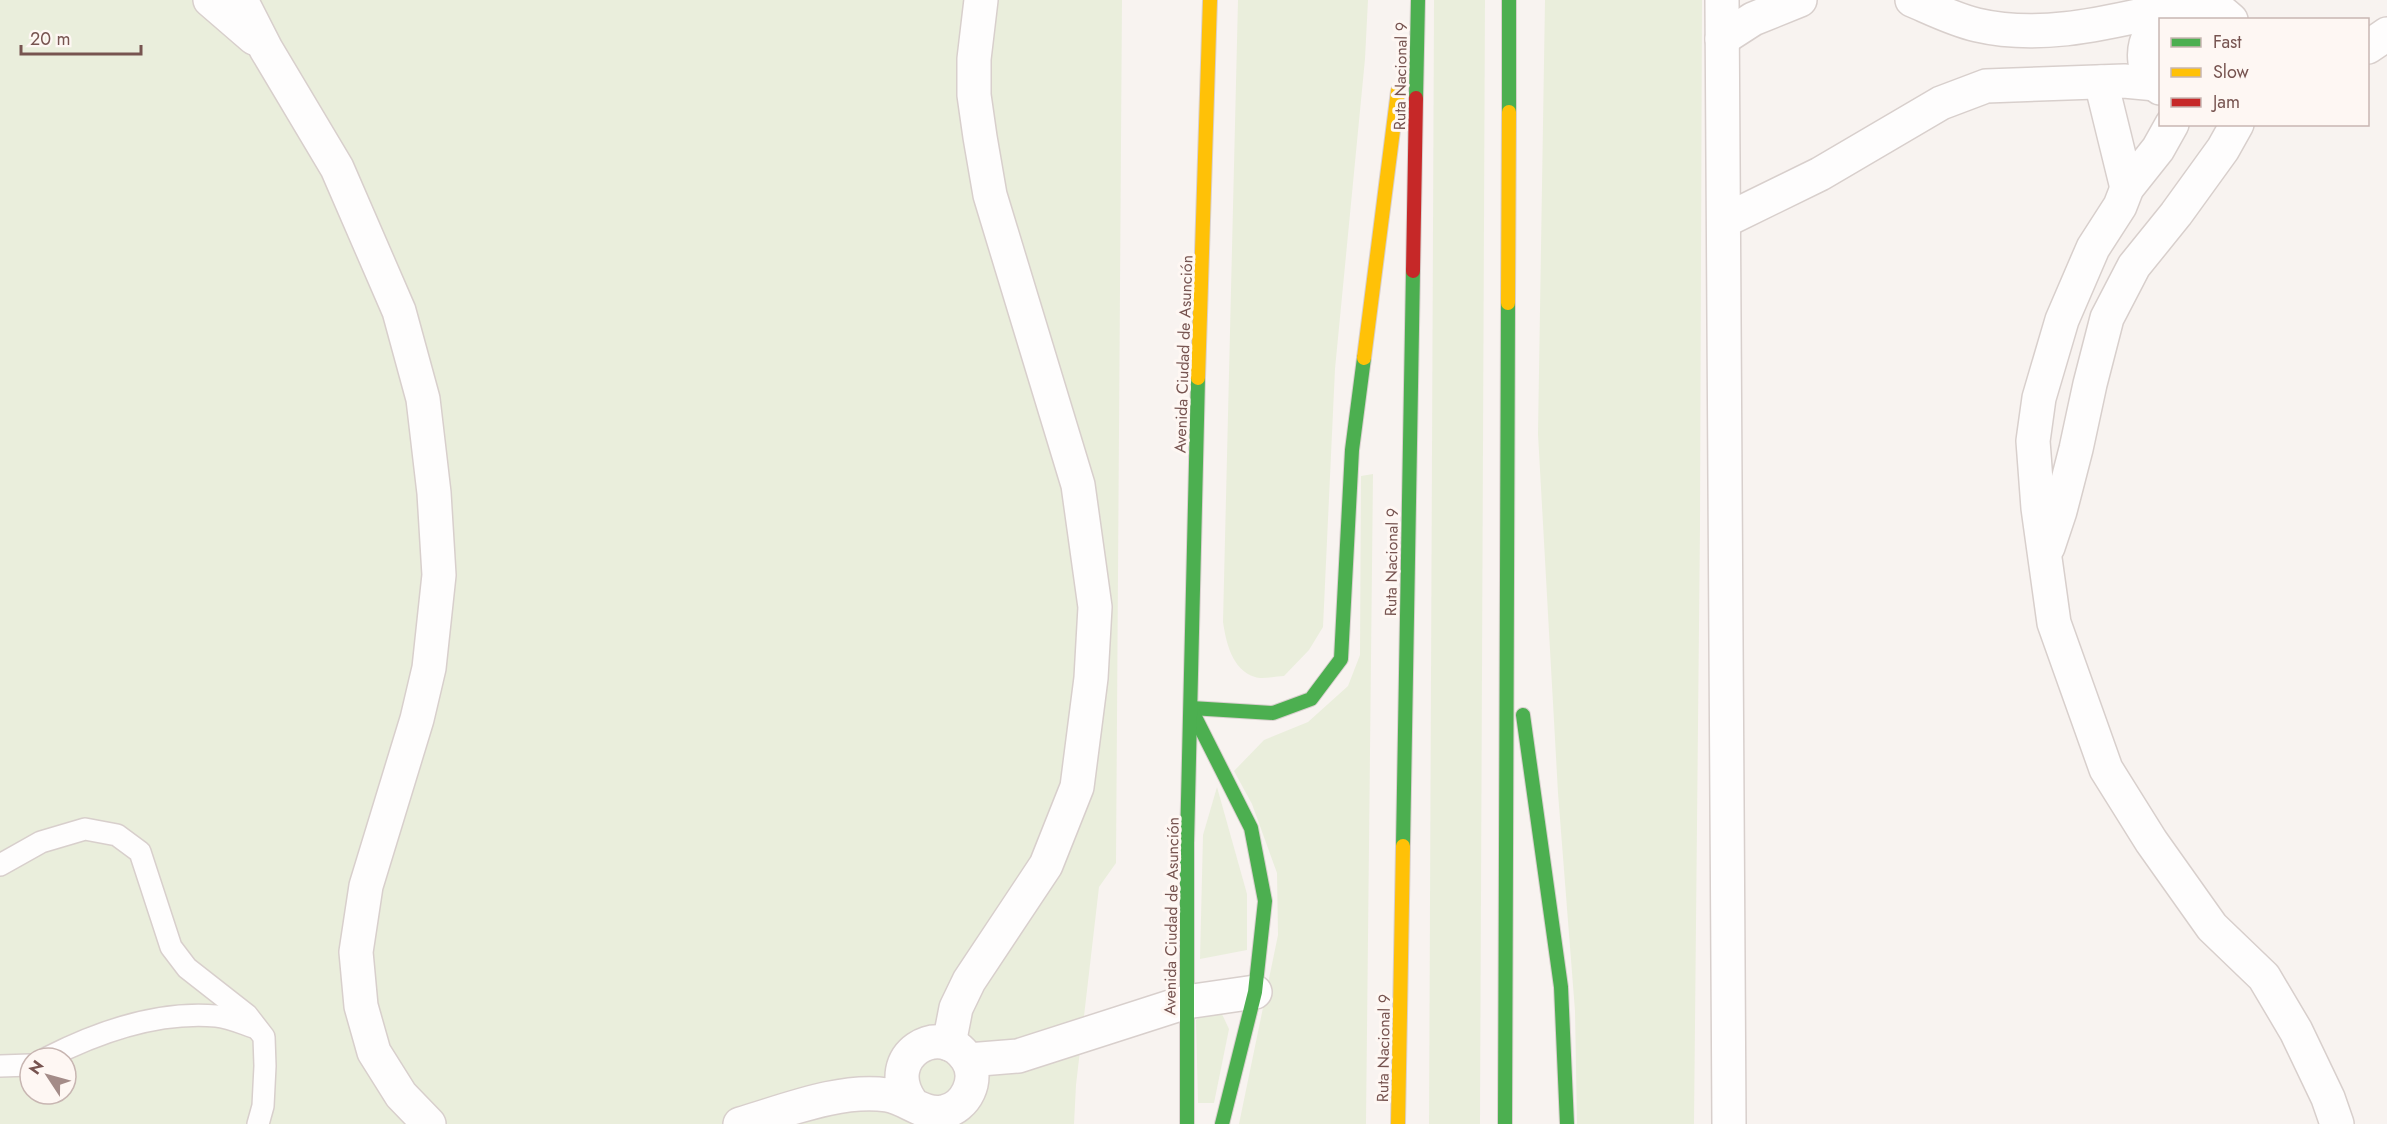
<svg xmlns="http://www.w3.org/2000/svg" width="2387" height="1124" font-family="Jost,sans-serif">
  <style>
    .green { fill: #eaeedc; fill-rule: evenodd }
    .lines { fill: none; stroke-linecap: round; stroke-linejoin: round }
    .lane-casing { stroke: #d8cfcc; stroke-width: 24 }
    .street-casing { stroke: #d8cfcc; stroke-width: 36 }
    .fast-casing { stroke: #d9d0ce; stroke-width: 16 }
    .slow-casing { stroke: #d9d0ce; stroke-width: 16 }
    .jam-casing { stroke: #d9d0ce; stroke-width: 16 }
    .lane { stroke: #fefdfd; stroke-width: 21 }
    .street { stroke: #fefdfd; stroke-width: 33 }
    .fast { stroke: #4caf50; stroke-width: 14 }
    .slow { stroke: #ffc107; stroke-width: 14 }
    .jam { stroke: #c62828; stroke-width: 14 }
    .labels { text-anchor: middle; stroke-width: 6; stroke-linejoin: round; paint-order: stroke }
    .street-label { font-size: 16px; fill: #775450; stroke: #fef7f3 }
  </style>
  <rect width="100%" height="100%" fill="#f8f3f0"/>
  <!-- green -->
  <g class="green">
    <path d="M0 0H1122L1116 863 1099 887 1076 1085 1074 1124H0ZM30 1058H66V1094H30Z"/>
    <path d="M1238 0H1368L1365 59 1335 369 1323 627 1309 650 1284 676C1276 676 1262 680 1255 677 1232 670 1226 642 1223 622Z"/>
    <path d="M1434 0H1485L1480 1124H1429Z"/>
    <path d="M1545 0H1702L1700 527 1694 1124H1577L1575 1011 1558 793 1538 434Z"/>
    <path d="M1373 474 1366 1124H1239L1278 935 1277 873 1252 804 1234 771 1264 740 1308 722 1348 686 1360 655 1361 476Z"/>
    <path d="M1217 787 1247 894V950L1200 959 1203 835Z"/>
    <path d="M1206 1010 1221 1012 1229 1029 1214 1103H1198L1196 1020Z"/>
  </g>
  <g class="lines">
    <defs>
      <g id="lane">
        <path d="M0 865 41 842 85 829 117 835 140 852 171 947 187 968 247 1015 264 1037 265 1066 263 1106 258 1124"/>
        <path d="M47 1058C98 1032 158 1011 216 1016 229 1017 244 1024 256 1028"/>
        <path d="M0 1066 30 1065"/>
      </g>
      <g id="street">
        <path d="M210 0 254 38"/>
        <path d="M241 0 266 49 337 168 399 311 423 399 434 493 439 575 429 668 417 719 366 886 356 952 361 1006 374 1052 401 1095 429 1124"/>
        <path d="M1722 0 1729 1124"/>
        <path d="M1912 0C1933 9 1955 20 1977 25 2041 40 2106 23 2169 9"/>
        <path d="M1722 39 1753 19 1800 0"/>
        <path d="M2368 47 2387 34"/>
        <path d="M2101 82 2127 188"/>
        <path d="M2160 88C2124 57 2156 0 2203 3 2214 5 2222 12 2231 20"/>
        <path d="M2172 124 2158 149 2127 188 2120 206 2093 248 2062 320 2039 398 2033 441 2038 508 2054 623 2106 769 2151 841 2212 927 2264 977 2296 1031 2328 1098 2337 1124"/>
        <path d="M1724 221 1820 174 1941 103 1986 86 2124 81 2156 84"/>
        <path d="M2048 547 2060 511 2076 449 2090 384 2107 318 2134 266 2176 214 2223 149 2237 124"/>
        <path d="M949 1044 956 1008 969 981 1046 865 1077 787 1091 678 1095 607 1078 485 990 195 980 137 974 95V59L981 0"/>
        <path d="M968 1060 1018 1056 1186 1002 1255 992"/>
        <path d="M740 1124C785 1111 841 1088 887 1095 907 1098 923 1116 943 1112 966 1108 980 1079 967 1059 941 1018 879 1057 911 1102"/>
      </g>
      <g id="fast">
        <path d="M1416 98 1418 0"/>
        <path d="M1509 112V0"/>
        <path d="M1191 708 1273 713 1311 699 1341 659 1352 450 1364 358"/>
        <path d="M1193 713 1251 828 1265 901 1255 992 1222 1124"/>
        <path d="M1523 715 1561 987 1567 1124"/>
        <path d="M1403 846 1413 271"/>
        <path d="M1187 1124V843L1198 378"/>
        <path d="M1505 1124 1508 303"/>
      </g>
      <g id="slow">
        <path d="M1508 303 1509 112"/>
        <path d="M1364 358 1398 91"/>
        <path d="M1198 378 1210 0"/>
        <path d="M1398 1124 1403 846"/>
      </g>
      <path id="jam" d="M1413 271 1416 98"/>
    </defs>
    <!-- lane casing -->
    <use href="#lane" class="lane-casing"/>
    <!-- street casing -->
    <use href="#street" class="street-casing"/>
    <!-- fast casing -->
    <use href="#fast" class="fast-casing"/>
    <!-- slow casing -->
    <use href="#slow" class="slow-casing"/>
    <!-- jam casing -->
    <use href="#jam" class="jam-casing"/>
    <!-- lane -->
    <use href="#lane" class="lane"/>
    <!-- street -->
    <use href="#street" class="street"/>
    <!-- fast -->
    <use href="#fast" class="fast"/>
    <!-- slow -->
    <use href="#slow" class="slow"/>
    <!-- jam -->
    <use href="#jam" class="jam"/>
  </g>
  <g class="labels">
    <!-- street labels -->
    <g class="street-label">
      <text transform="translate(1400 76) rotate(-89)" y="6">Ruta Nacional 9</text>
      <text transform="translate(1183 354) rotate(-88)" y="6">Avenida Ciudad de Asunción</text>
      <text transform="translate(1391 562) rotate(-89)" y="6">Ruta Nacional 9</text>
      <text transform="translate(1171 916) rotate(-89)" y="6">Avenida Ciudad de Asunción</text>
      <text transform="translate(1383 1048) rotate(-89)" y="6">Ruta Nacional 9</text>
    </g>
  </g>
  <!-- legend -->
  <rect x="2159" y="18" width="210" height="108" fill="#fef7f3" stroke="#c8b6b2" stroke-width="1.5"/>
  <rect x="2171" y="38" width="30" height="9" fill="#4caf50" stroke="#c8b6b2" stroke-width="1.5"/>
  <text x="2213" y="48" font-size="18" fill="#775450">Fast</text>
  <rect x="2171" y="68" width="30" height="9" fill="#ffc107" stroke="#c8b6b2" stroke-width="1.5"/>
  <text x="2213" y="78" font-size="18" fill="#775450">Slow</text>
  <rect x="2171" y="98" width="30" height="9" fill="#c62828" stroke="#c8b6b2" stroke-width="1.5"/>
  <text x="2213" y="108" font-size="18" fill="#775450">Jam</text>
  <!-- north arrow -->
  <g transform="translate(48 1076) rotate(306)"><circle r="28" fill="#fef7f3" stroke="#c8b6b2" stroke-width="1.5"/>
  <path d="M0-4.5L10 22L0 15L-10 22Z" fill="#a48c88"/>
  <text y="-9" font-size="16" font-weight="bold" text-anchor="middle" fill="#775450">N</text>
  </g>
  <!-- scale -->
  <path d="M21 45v9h120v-9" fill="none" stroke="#775450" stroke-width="3"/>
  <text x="30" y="45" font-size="18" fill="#775450" stroke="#fef7f3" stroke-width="4.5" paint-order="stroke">20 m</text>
</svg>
